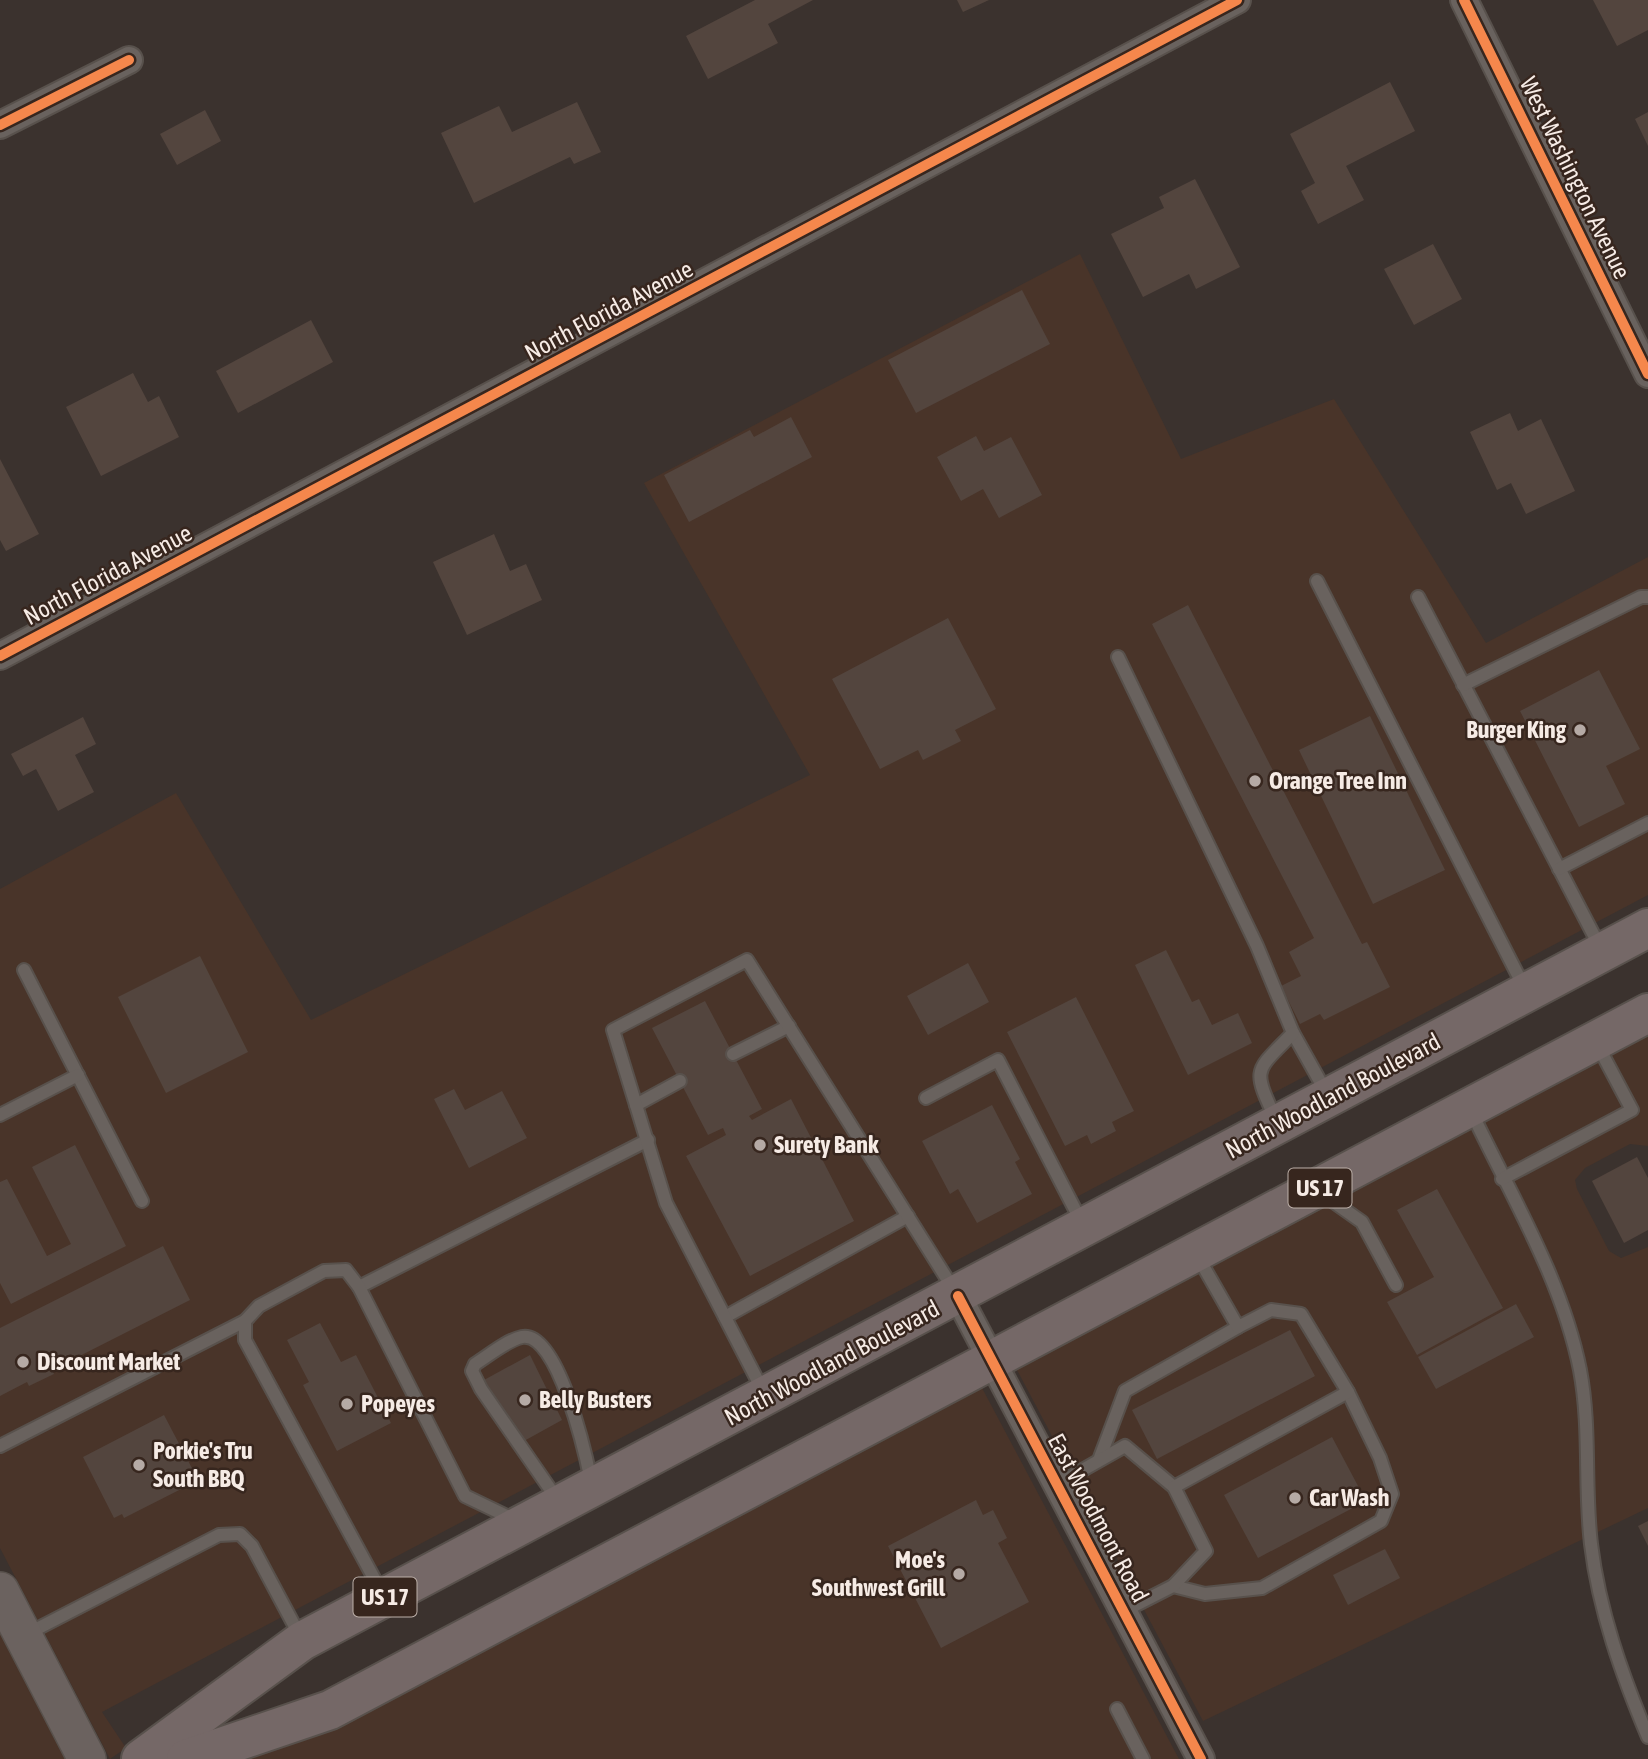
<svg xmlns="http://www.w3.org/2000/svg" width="1648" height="1759" font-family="'Asap Condensed',sans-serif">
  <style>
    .built { fill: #493429 }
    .building { fill: #53453e }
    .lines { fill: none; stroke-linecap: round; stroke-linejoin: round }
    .lane-casing { stroke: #58514c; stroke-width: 16 }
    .street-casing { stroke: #58514c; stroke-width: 30 }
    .secondary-casing { stroke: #58514c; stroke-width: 40 }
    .primary-casing { stroke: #58514c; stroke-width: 42 }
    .lane { stroke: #69625e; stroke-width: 12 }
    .street { stroke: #69625e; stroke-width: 26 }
    .secondary { stroke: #6b625f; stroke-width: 37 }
    .primary { stroke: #756867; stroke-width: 38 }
    .cycleway-casing { stroke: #37261e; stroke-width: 15 }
    .cycleway { stroke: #f5874c; stroke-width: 10 }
    .poi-dot { fill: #b5aaa5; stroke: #37261e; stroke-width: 2.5 }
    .labels { text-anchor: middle; stroke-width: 5; stroke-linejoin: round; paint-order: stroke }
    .shield { fill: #37261e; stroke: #bdb0a9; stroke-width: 2 }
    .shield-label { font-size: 23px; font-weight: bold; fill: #f6ebe5 }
    .street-label { font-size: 24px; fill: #f6ebe5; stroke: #37261e }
    .poi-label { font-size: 24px; font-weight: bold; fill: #f6ebe5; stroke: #37261e; text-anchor: start }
  </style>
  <rect width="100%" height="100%" fill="#3b322e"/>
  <!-- built -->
  <g class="built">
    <path d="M1080 254 1181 459 1334 399 1486 643 1648 557V895L102 1712 126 1748 110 1759 0 1548V889L176 793 311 1020 810 775 644 483Z"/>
    <path d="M1648 1035V1146L1630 1144 1585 1168 1575 1180 1577 1189 1609 1251 1621 1258 1648 1247V1508L1203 1721 1016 1368Z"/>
    <path d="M981 1386 1179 1759H245Z"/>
    <path d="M0 1633 65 1759H0Z"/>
  </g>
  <!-- building -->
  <g class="building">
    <path d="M755 0H813L768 24 778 43 708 79 686 36Z"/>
    <path d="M957 0H989L963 12Z"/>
    <path d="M1593 0H1648V30L1617 46Z"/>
    <path d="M1390 82 1415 131 1346 166 1364 200 1318 224 1301 191 1315 183 1290 134Z"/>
    <path d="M577 102 601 152 574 164 570 157 474 203 441 133 499 106 512 132Z"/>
    <path d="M205 110 221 141 177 165 160 134Z"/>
    <path d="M1648 112V146L1635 119Z"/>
    <path d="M1195 179 1240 267 1196 289 1189 274 1143 297 1111 234 1164 208 1159 197Z"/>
    <path d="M1433 244 1462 299 1414 325 1384 269Z"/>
    <path d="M1022 290 1050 344 916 413 888 360Z"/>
    <path d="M311 320 333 362 238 413 216 371Z"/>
    <path d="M133 373 148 402 159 396 179 437 101 476 66 407Z"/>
    <path d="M1510 413 1518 431 1541 419 1575 491 1526 514 1511 483 1497 490 1470 432Z"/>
    <path d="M791 417 812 457 689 522 664 475 750 430 754 437Z"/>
    <path d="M976 436 984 451 1011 437 1042 495 999 518 983 489 961 501 937 457Z"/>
    <path d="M0 459 39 534 6 551 0 540Z"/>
    <path d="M494 534 510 571 526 564 542 600 467 635 433 562Z"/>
    <path d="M1188 605 1362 944 1367 942 1390 987 1324 1020 1320 1014 1300 1024 1281 986 1301 976 1289 952 1314 938 1152 624Z"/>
    <path d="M948 618 996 709 955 730 961 741 923 760 918 750 880 769 832 679Z"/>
    <path d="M1599 670 1640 749 1606 766 1625 804 1579 827 1520 711Z"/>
    <path d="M1370 716 1445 870 1373 904 1299 750Z"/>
    <path d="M83 717 96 744 75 755 94 792 58 811 36 769 23 776 11 754Z"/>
    <path d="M1166 950 1192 1002 1199 999 1212 1025 1238 1013 1252 1043 1188 1075 1135 965Z"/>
    <path d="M200 956 248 1052 166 1093 118 997Z"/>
    <path d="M968 963 989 1002 928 1035 907 996Z"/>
    <path d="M1076 997 1134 1111 1112 1122 1116 1131 1091 1144 1087 1135 1065 1146 1007 1032Z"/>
    <path d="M705 1001 762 1109 749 1116 752 1120 791 1099 854 1221 750 1276 686 1156 726 1135 723 1128 708 1135 652 1028Z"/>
    <path d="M454 1089 465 1110 502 1091 527 1138 469 1168 434 1099Z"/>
    <path d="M992 1105 1020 1159 1015 1162 1032 1194 977 1223 958 1189 950 1194 922 1141Z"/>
    <path d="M75 1145 126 1246 11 1304 0 1283V1182L7 1179 47 1256 71 1244 32 1167Z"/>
    <path d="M1637 1157 1648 1178V1230L1624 1243 1592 1181Z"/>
    <path d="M1437 1189 1503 1308 1417 1355 1387 1302 1434 1277 1397 1210Z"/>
    <path d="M163 1246 190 1300 52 1370 54 1374 29 1386 27 1382 0 1396V1328Z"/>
    <path d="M1516 1304 1534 1337 1436 1389 1418 1357Z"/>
    <path d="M320 1323 341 1362 356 1355 391 1423 337 1451 303 1385 309 1382 287 1340Z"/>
    <path d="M1290 1330 1315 1376 1157 1459 1132 1410Z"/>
    <path d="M530 1355 562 1420 524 1441 484 1380Z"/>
    <path d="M164 1415 195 1474 187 1478 191 1484 124 1518 122 1514 114 1518 83 1457Z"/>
    <path d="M1332 1437 1366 1501 1258 1558 1224 1495Z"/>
    <path d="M976 1500 983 1515 993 1510 1007 1538 998 1543 1029 1602 941 1648 888 1546Z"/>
    <path d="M1648 1521V1546L1638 1526Z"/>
    <path d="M1385 1549 1400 1578 1348 1605 1333 1575Z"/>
  </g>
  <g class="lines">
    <defs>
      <g id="lane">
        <path d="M1317 581 1525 989"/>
        <path d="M1418 597 1601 949"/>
        <path d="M1118 657 1257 946 1293 1033 1326 1092"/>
        <path d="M1463 685 1641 597H1648"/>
        <path d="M1559 869 1648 823"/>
        <path d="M24 970 142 1201"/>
        <path d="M733 1054 789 1026"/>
        <path d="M926 1098 998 1060 1083 1225"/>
        <path d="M636 1105 680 1081"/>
        <path d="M1471 1111C1510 1194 1562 1279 1580 1370 1591 1428 1584 1486 1591 1544 1599 1611 1622 1675 1648 1737"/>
        <path d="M0 1115 78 1075"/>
        <path d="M1276 1120C1252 1067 1254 1073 1293 1033"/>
        <path d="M1502 1179 1632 1110 1597 1044"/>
        <path d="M1321 1193 1362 1222 1396 1285"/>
        <path d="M359 1287 648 1140"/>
        <path d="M725 1317 908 1216"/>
        <path d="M763 1391 666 1203 613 1030 747 960 954 1290"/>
        <path d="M0 1446 245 1321"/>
        <path d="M1099 1460 1125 1391 1238 1327"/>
        <path d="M1056 1485 1125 1446 1174 1487"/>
        <path d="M557 1499 481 1389 472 1371 475 1364C488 1356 507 1340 522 1337 558 1330 586 1456 591 1481"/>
        <path d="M1173 1586 1205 1594 1262 1588 1381 1521 1392 1494 1380 1458 1348 1392"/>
        <path d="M382 1593 245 1340V1321L259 1306 324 1271 346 1270 359 1287 465 1496 515 1520"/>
        <path d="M1124 1611 1173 1586 1206 1551 1174 1487 1348 1392 1301 1314 1271 1310 1238 1327 1198 1257"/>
        <path d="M25 1635 219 1535 240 1534 252 1546 301 1638"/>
        <path d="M1117 1709 1143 1759"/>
      </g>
      <g id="street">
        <path d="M1464 0 1648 374"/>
        <path d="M0 125 129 60"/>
        <path d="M0 656 1237 0"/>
        <path d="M958 1296 1201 1759"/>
      </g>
      <path id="secondary" d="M0 1591 87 1759"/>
      <g id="primary">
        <path d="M141 1759 302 1641 1648 928"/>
        <path d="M186 1759 330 1710 1648 1013"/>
      </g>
    </defs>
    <!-- lane casing -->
    <use href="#lane" class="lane-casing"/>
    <!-- street casing -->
    <use href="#street" class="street-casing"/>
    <!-- secondary casing -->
    <use href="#secondary" class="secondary-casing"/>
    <!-- primary casing -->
    <use href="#primary" class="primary-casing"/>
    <!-- lane -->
    <use href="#lane" class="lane"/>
    <!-- street -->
    <use href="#street" class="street"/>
    <!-- secondary -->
    <use href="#secondary" class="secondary"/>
    <!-- primary -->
    <use href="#primary" class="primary"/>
    <defs>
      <g id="cycleway">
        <path d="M1464 0 1648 374"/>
        <path d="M0 125 129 60"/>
        <path d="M0 656 1237 0"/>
        <path d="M958 1296 1201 1759"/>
      </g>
    </defs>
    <!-- cycleway casing -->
    <use href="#cycleway" class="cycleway-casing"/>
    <!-- cycleway -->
    <use href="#cycleway" class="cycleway"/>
  </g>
  <!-- markers -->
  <g class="poi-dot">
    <circle cx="1580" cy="730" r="7"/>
    <circle cx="1255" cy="781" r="7"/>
    <circle cx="760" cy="1145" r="7"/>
    <circle cx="23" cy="1362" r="7"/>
    <circle cx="525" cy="1400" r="7"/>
    <circle cx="347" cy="1404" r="7"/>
    <circle cx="139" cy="1465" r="7"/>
    <circle cx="1295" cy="1498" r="7"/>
    <circle cx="959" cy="1574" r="7"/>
  </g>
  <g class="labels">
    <!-- shield labels -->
    <g class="shield">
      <rect x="1288.5" y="1168.5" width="63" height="39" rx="5"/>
      <rect x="353.5" y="1577.5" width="63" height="39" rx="5"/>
    </g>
    <g class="shield-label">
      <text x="1320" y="1196">US 17</text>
      <text x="385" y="1605">US 17</text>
    </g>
    <!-- street labels -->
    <g class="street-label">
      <text transform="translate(1575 178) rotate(64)" y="8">West Washington Avenue</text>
      <text transform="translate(609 311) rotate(-28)" y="8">North Florida Avenue</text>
      <text transform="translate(108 575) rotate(-28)" y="8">North Florida Avenue</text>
      <text transform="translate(1333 1096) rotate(-28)" y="8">North Woodland Boulevard</text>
      <text transform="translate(832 1363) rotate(-28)" y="8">North Woodland Boulevard</text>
      <text transform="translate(1098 1518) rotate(62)" y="8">East Woodmont Road</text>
    </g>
    <!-- poi labels -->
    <g class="poi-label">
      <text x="1566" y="738" text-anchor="end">Burger King</text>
      <text x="1269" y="789">Orange Tree Inn</text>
      <text x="774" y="1153">Surety Bank</text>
      <text x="37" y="1370">Discount Market</text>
      <text x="539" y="1408">Belly Busters</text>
      <text x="361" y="1412">Popeyes</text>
      <text x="153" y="1459">Porkie's Tru<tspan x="153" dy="28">South BBQ</tspan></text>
      <text x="1309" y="1506">Car Wash</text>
      <text x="945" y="1568" text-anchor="end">Moe's<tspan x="945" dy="28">Southwest Grill</tspan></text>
    </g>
  </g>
</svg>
